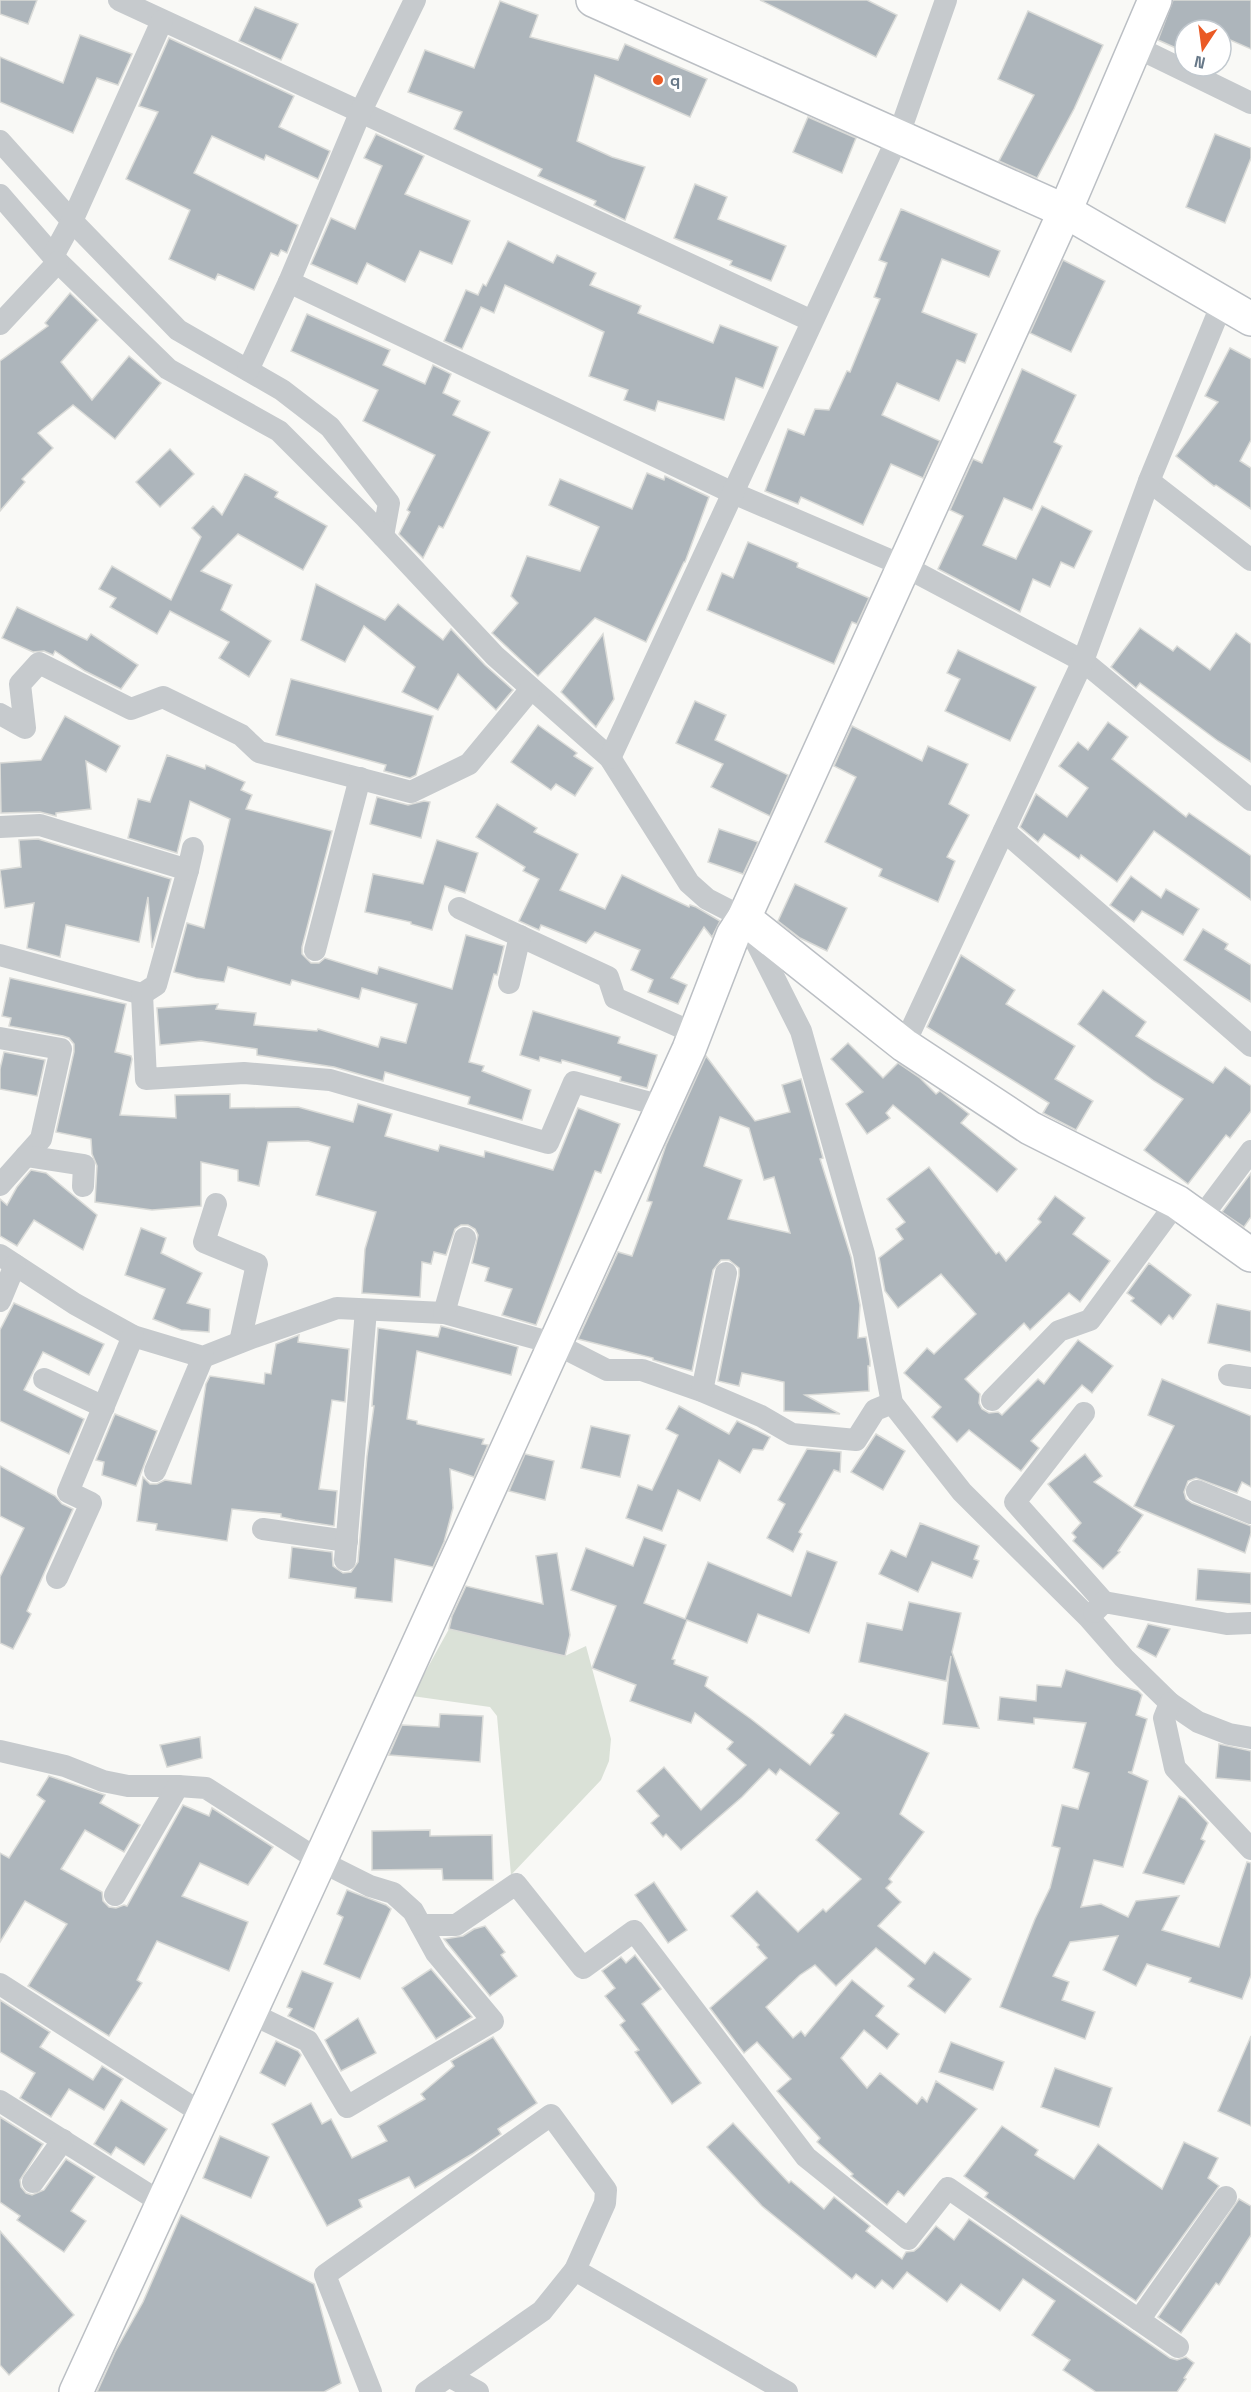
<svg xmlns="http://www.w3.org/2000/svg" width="1251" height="2392" font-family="'Space Grotesk',sans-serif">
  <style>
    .green { fill: #dae1d7 }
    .building { fill: #adb5bb; stroke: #dadbd8; stroke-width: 1.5; fill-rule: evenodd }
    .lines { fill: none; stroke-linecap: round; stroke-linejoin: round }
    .secondary-casing { stroke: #bbbfc4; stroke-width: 36 }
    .street { stroke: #c6cacd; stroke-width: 22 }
    .secondary { stroke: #fff; stroke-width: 33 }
    .poi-dot { fill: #ea5a25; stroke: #fff; stroke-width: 2 }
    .labels { text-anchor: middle; stroke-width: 6; stroke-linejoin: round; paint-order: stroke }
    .poi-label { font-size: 16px; font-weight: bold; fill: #677888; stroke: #fff; text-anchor: start }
  </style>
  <rect width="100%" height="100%" fill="#f9f9f6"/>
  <!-- green -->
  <path class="green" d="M449 1629 565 1656 586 1646 611 1739 609 1761 601 1780 511 1875 497 1716 490 1707 412 1696Z"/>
  <!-- building -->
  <g class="building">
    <path d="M0 0H37L28 24 0 14Z"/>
    <path d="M760 0H867L897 15 876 57Z"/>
    <path d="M1173 0H1251V49L1221 36V30H1185V52L1158 40Z"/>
    <path d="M500 1 538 15 530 37 618 60 625 44 707 79 690 117 595 75 577 141 612 157 645 167 625 220 594 205 596 201 538 176 542 169 454 129 462 112 408 92 425 50 474 68Z"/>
    <path d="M255 7 298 24 281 60 239 41Z"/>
    <path d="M1028 11 1103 45 1074 109 1037 178 999 161 1034 95 998 79Z"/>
    <path d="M80 35 132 54 118 85 97 78 73 133 0 102V57L63 83Z"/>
    <path d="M169 38 294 96 279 127 330 151 318 179 266 155 264 160 212 136 194 173 298 225 287 253 281 250 278 256 271 253 254 290 218 274 215 280 169 259 190 210 126 179 158 112 139 106Z"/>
    <path d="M808 117 856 138 842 173 793 152Z"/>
    <path d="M376 134 424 156 405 194 470 221 452 264 420 251 405 282 367 263 357 284 311 264 331 218 355 229 382 166 364 158Z"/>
    <path d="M1215 134 1251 148V158L1225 223 1186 207Z"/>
    <path d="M695 184 727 197 718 219 786 246 771 281 730 265 732 261 674 238Z"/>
    <path d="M901 209 1000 251 989 277 942 259 922 312 977 334 965 363 957 360 939 401 897 383 882 415 940 441 923 478 891 464 863 525 801 497 798 504 765 491 788 429 804 435 815 409 829 410 847 371 850 372 880 299 874 297 887 263 879 260Z"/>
    <path d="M508 241 553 263 557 255 596 273 590 285 641 306 638 313 713 343 720 325 778 347 763 388 736 378 724 420 658 401 655 411 624 400 628 390 589 376 604 332 505 285 494 313 481 307 462 349 444 341 466 290 478 295 483 284 486 286Z"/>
    <path d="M1063 260 1105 281 1071 352 1030 333Z"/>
    <path d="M70 293 98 320 61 362 92 400 129 356 161 383 115 439 73 405 38 433 53 448 22 479 25 482 0 511V361L48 326 45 323Z"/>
    <path d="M307 314 390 350 383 365 425 384 433 365 451 374 443 393 460 401 453 415 490 432 443 528 439 526 423 558 399 534 410 512 407 510 435 455 363 421 378 390 291 351Z"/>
    <path d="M1230 348 1251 359V440L1240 461 1251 468V509L1216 485 1214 486 1176 456 1218 402 1205 396Z"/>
    <path d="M1022 369 1076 395 1054 442 1062 446 1032 510 1004 498 983 545 1016 559 1042 506 1092 531 1074 568 1061 562 1050 587 1033 579 1020 612 938 569 963 516 950 510 973 459 982 463Z"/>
    <path d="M170 449 194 474 160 507 136 482Z"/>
    <path d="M647 473 664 480 665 476 709 497 685 562H684L646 642 595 618 538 676 492 633 518 603 511 596 527 556 580 571 599 527 549 505 560 479 632 509Z"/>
    <path d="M245 474 278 492 275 497 327 526 303 570 238 534 201 571 232 585 221 610 271 641 249 677 219 658 229 642 170 611 157 634 110 607 116 598 99 589 112 566 171 600 201 537 192 528 213 506 222 515Z"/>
    <path d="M748 542 798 563 797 567 869 598 857 624 852 622 834 664 707 610 722 573 733 578Z"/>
    <path d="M316 584 385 620 398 604 443 640 451 629 485 665 513 690 496 710 458 674 438 710 402 692 415 667 364 626 345 662 301 640Z"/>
    <path d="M17 607 87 640 91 634 138 665 121 689 85 671 55 651 53 655 44 651 33 652 2 638Z"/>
    <path d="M1140 628 1173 651 1177 646 1210 670 1236 633 1251 644V762L1218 741 1140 683 1136 688 1111 667Z"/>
    <path d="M603 634 614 699 596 727 561 692Z"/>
    <path d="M958 650 1036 687 1010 741 945 711 960 679 947 673Z"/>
    <path d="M291 679 433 716 416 775 410 778 384 771 386 765 276 735Z"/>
    <path d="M695 701 726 715 715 740 788 775 770 816 711 787 723 764 676 743Z"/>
    <path d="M65 716 120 746 106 772 86 761 91 809 56 813V816L40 812 1 813 0 763 41 760Z"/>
    <path d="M1108 722 1128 737 1112 759 1186 817 1189 813 1251 856V900L1154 831 1117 882 1081 855 1079 859 1044 834 1038 842 1020 827 1036 794 1067 817 1088 788 1059 766 1078 742 1088 750Z"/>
    <path d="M538 725 577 753 574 756 593 768 575 796 556 784 551 790 511 762Z"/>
    <path d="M852 726 922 761 928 746 968 764 949 804 969 815 947 857 955 861 938 902 879 876 882 869 825 842 856 777 834 766Z"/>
    <path d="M167 755 205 769 206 765 245 782 241 790 252 795 246 809 332 831 302 947V954L311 963H319L325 958 377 974 379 967 452 989 466 935 504 946 497 975 494 974 469 1062 484 1066 482 1071 531 1090 522 1120 468 1104 470 1097 385 1072 383 1081 334 1067 257 1055V1049L201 1041 160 1045 157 1008 218 1004 216 1009 256 1013 254 1025 317 1031 318 1029 378 1047 381 1037 406 1043 417 1004 362 988 359 999 292 980 290 985 228 967 224 982 196 978 174 972 187 923 204 928 230 819 190 801 177 853 128 838 138 799 150 802Z"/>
    <path d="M377 797 408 805 424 801 430 802 421 838 370 824Z"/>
    <path d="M497 804 537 828 534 832 578 854 560 890 605 909 622 875 689 907 690 905 696 907 720 921 712 937 704 927 671 978 687 985 678 1004 648 992 653 980 631 970 640 950 595 932 586 943 541 925 539 930 519 921 539 879 523 871 525 867 476 837Z"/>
    <path d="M719 829 758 842 743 874 708 862Z"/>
    <path d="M38 839 171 879 152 948 148 897 139 942 66 925 60 957 27 948 34 903 5 908 0 870 21 867 19 840Z"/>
    <path d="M437 840 478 853 465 893 445 886 432 930 411 924V922L365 912 373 874 423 884Z"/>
    <path d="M1131 876 1161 898 1166 889 1199 909 1183 935 1142 911 1134 922 1110 905Z"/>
    <path d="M795 884 847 908 827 951 800 938 778 921Z"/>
    <path d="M1203 929 1228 944 1225 949 1251 965V1002L1184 960Z"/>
    <path d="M961 955 1015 990 1006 1004 1075 1046 1055 1079 1093 1101 1076 1130 1043 1113 1049 1103 927 1027Z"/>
    <path d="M10 978 126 1004 115 1052 131 1056 132 1059 120 1115 176 1118 175 1095 230 1094V1108L298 1107 353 1122 358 1104 392 1114 385 1136 438 1151 440 1145 484 1157 485 1151 553 1170 578 1108 620 1124 601 1173 595 1171 536 1325 502 1315 512 1289 485 1281 489 1268 472 1263 478 1235 475 1229 468 1225H461L455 1229 446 1255 434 1252 431 1264 422 1262 420 1297 362 1293 365 1249 376 1212 316 1195 330 1147 308 1141 268 1142 259 1186 238 1181V1170L201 1162V1206L152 1210 95 1202 97 1166 92 1154 91 1139 56 1132 74 1052V1044L69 1038 63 1036 9 1026 11 1018 2 1016Z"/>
    <path d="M1103 990 1146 1022 1136 1036 1213 1083 1225 1067 1251 1086V1111L1230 1138 1226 1135 1188 1184 1144 1150 1183 1099 1154 1081 1078 1024Z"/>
    <path d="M533 1011 620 1037 618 1043 657 1055 647 1088 620 1081 621 1077 562 1060 561 1063 540 1057 539 1061 520 1055Z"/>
    <path d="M848 1043 883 1078 898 1063 920 1078 936 1094 940 1091 969 1114 961 1123 1017 1169 997 1192 893 1105 886 1113 890 1118 867 1134 846 1104 863 1092 831 1059Z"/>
    <path d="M4 1052 45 1060 37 1096 0 1089V1069Z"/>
    <path d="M706 1056 755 1121 790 1112 782 1085 801 1079 823 1158 820 1159 851 1257 860 1305 858 1338 866 1337 870 1361V1366H868L869 1391 805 1395 840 1414 784 1411V1382L742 1373 739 1386 718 1381 739 1276V1268L729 1260H721L713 1270 692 1371 653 1360V1358L578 1339 618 1252 632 1256 652 1202 647 1201 666 1145ZM720 1117 749 1128 764 1180 774 1177 790 1233 728 1219 742 1180 704 1166Z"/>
    <path d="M929 1167 996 1254 999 1252 1006 1261 1041 1222 1038 1219 1055 1196 1085 1218 1073 1234 1110 1261 1080 1302 1069 1293 1030 1330 1024 1323 965 1379 980 1394 979 1403 982 1409 989 1413 998 1412 1002 1415 1038 1379 1044 1384 1078 1340 1113 1366 1092 1393 1082 1385 1031 1441 1039 1448 1021 1471 969 1430 957 1442 932 1417 941 1407 904 1373 927 1348 934 1354 976 1314 941 1274 898 1308 885 1291 879 1258 903 1239 896 1229 905 1222 887 1199Z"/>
    <path d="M31 1170 46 1173 97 1215 83 1250 34 1220 17 1246 0 1236V1199L7 1205 17 1187Z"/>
    <path d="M1251 1173V1217L1244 1227 1222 1212Z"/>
    <path d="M141 1228 166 1238 161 1253 202 1273 187 1303 210 1309 209 1332 181 1330 153 1319 165 1289 125 1275Z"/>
    <path d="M1149 1263 1191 1295 1173 1319 1169 1315 1161 1325 1131 1301 1134 1298 1127 1293Z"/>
    <path d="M14 1303 104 1344 89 1375 43 1352 24 1390 84 1419 69 1454 0 1421V1330Z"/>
    <path d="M1217 1304 1251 1311V1352L1208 1343Z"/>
    <path d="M441 1326 518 1347 511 1375 417 1351 407 1419 417 1421V1424L484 1439 482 1444 488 1445 474 1477 450 1469 453 1508 444 1542 433 1567 395 1559 392 1602 355 1598 356 1588 289 1578 292 1547 332 1552 333 1566 343 1573 351 1572 358 1562 367 1456 374 1406H372L378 1328 438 1337Z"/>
    <path d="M299 1335 298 1342 349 1349 345 1402 332 1400 319 1489 337 1491 334 1526 295 1520 281 1517V1514L232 1509 227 1541 156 1530 157 1524 137 1521 143 1477 150 1484H157L165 1480 191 1484 206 1384 210 1376 264 1384 265 1373 271 1374 276 1344Z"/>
    <path d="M1162 1379 1251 1416V1487L1242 1482 1237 1493 1196 1478 1188 1481 1184 1492 1186 1499 1192 1503 1251 1526V1533L1245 1553 1134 1506 1174 1426 1148 1415Z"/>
    <path d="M679 1406 729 1434 737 1421 770 1437 763 1450 753 1449 740 1473 719 1460 700 1501 678 1490 662 1531 626 1518 638 1485 652 1490 678 1435 666 1429Z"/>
    <path d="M115 1414 157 1431 136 1486 102 1475 104 1462 96 1460Z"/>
    <path d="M591 1426 630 1435 620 1477 581 1468Z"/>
    <path d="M876 1434 905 1451 883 1490 851 1472Z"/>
    <path d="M807 1449 841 1452 840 1472 834 1470 799 1532 802 1534 793 1552 767 1538 785 1504 778 1500Z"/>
    <path d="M525 1454 554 1461 545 1500 509 1491Z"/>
    <path d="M1085 1454 1102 1476 1094 1482 1143 1515 1118 1551 1120 1552 1103 1569 1073 1541 1076 1537 1072 1533 1081 1523 1048 1484Z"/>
    <path d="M0 1466 55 1496 62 1504 73 1509 27 1611 31 1614 13 1649 0 1643V1577L24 1528 0 1516Z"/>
    <path d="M920 1523 979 1546 974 1559 979 1561 972 1578 932 1562 918 1592 879 1574 891 1550 906 1557Z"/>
    <path d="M644 1537 666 1545 644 1603 685 1619 708 1562 791 1596 807 1551 837 1562 809 1633 758 1614 747 1643 687 1620 672 1659 675 1660 674 1664 708 1677 705 1686 751 1719 810 1765 834 1735 831 1733 845 1714 929 1753 900 1814 924 1832 889 1879 892 1882 886 1888 901 1902 878 1926 925 1964 934 1952 971 1979 945 2013 908 1986 914 1979 876 1948 836 1986 815 1965 800 1975 766 2007 793 2038 801 2031 805 2036 852 1980 884 2006 876 2016 899 2034 887 2049 864 2030 841 2058 867 2088 880 2073 917 2104 922 2097 927 2102 936 2081 977 2109 904 2196 898 2191 887 2205 851 2176 853 2174 817 2142 820 2138 777 2091 791 2079 757 2042 744 2053 710 2008 767 1958 757 1947 759 1945 731 1916 757 1891 798 1932 823 1909 826 1912 861 1879 816 1840 839 1813 780 1769 776 1775 769 1769 742 1797 681 1850 666 1834 663 1837 651 1823 659 1816 637 1791 664 1767 701 1810 746 1765 727 1749 733 1742 695 1713 691 1723 630 1701 636 1685 592 1668 616 1606 571 1590 586 1548 633 1566Z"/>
    <path d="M557 1553 570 1635 565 1656 449 1629 452 1616 466 1586 543 1604 536 1556Z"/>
    <path d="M1198 1569 1251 1573V1604L1196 1600Z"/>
    <path d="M909 1602 961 1613 952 1652 979 1728 943 1724 951 1656 946 1681 859 1662 867 1623 902 1630Z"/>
    <path d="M1148 1624 1170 1629 1156 1657 1137 1647Z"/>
    <path d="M1066 1670 1138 1691 1142 1695 1136 1715 1147 1719 1132 1772H1128L1148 1781 1123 1867 1094 1860 1081 1907 1101 1904 1128 1917 1136 1901 1179 1896 1162 1930 1219 1947 1247 1862 1251 1863V1975L1242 1999 1189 1982 1191 1978 1147 1964 1136 1986 1103 1970 1118 1936 1070 1942 1053 1976 1069 1982 1062 2000 1095 2012 1085 2039 1000 2007 1035 1919 1050 1888 1060 1848 1052 1846 1062 1805 1078 1809 1089 1773 1073 1768 1086 1723 1034 1718V1724L998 1720 1000 1697 1036 1701 1037 1685 1061 1687Z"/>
    <path d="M440 1714 483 1716 480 1762 389 1755 402 1725 439 1727Z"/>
    <path d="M200 1737 202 1758 167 1767 160 1745Z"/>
    <path d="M1219 1744 1251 1751V1781L1216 1778Z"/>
    <path d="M49 1776 105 1795 100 1803 140 1825 124 1852 85 1830 61 1869 102 1892 103 1901 109 1907 116 1908 124 1905 127 1906 183 1805 209 1816 212 1808 273 1847 248 1885 200 1863 182 1896 248 1922 229 1971 157 1941 137 1980 142 1983 109 2036 28 1986 67 1924 25 1901 0 1942V1853L9 1858 45 1801 37 1795Z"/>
    <path d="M1179 1796 1185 1799 1208 1823 1201 1839 1205 1841 1184 1884 1143 1873Z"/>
    <path d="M430 1830V1836L492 1835 493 1880H443L442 1869 372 1870V1831Z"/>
    <path d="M654 1882 687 1930 668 1943 635 1895Z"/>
    <path d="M347 1890 386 1905 391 1909 360 1979 324 1964 343 1917 337 1914Z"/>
    <path d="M485 1926 505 1952 501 1955 517 1976 490 1996 444 1939 463 1936 474 1929Z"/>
    <path d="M635 1955 661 1989 642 2004 701 2083 672 2104 635 2052 639 2050 620 2025 625 2021 605 1996 615 1988 602 1971 621 1957 626 1963Z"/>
    <path d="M431 1969 472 2017 436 2039 402 1988Z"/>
    <path d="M302 1971 333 1983 314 2029 288 2016 292 2009 287 2007Z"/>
    <path d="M0 2000 50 2032 40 2047 93 2080 102 2066 123 2079 104 2110 69 2089 51 2117 20 2098 35 2073 0 2052Z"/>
    <path d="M358 2018 376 2053 341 2071 325 2040Z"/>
    <path d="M1251 2036V2126L1218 2111Z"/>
    <path d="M493 2037 537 2103 498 2129 501 2134 472 2154 415 2188 409 2177 359 2200 362 2207 327 2226 272 2124 311 2103 322 2124 331 2119 352 2158 387 2141 378 2126 425 2099 421 2094 454 2066 451 2061Z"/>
    <path d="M276 2041 298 2051 301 2055 285 2086 260 2073Z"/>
    <path d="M951 2042 1004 2062 993 2090 939 2072Z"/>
    <path d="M1055 2068 1112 2088 1099 2127 1041 2107Z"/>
    <path d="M121 2100 167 2129 144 2165 116 2147 111 2155 94 2144Z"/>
    <path d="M0 2117 43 2144 20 2180 21 2187 26 2193 32 2195 44 2190 66 2159 95 2177 71 2211 86 2221 64 2252 17 2220 20 2216 0 2202Z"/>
    <path d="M733 2123 789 2183 791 2181 824 2209 834 2197 870 2226 866 2231 902 2259 906 2252 914 2251 919 2247 936 2226 954 2240 969 2219 1170 2358 1177 2360 1186 2357 1194 2363 1184 2378 1186 2379 1177 2392H1096L1063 2370 1070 2360 1032 2335 1055 2301 1023 2279 1000 2311 961 2284 947 2302 907 2272 893 2289 882 2280 875 2288 856 2274 852 2279 762 2206 707 2147Z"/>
    <path d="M1002 2126 1038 2150 1035 2155 1074 2179 1098 2144 1162 2189 1184 2142 1218 2158 1208 2178 1219 2186 1136 2301 985 2197 988 2193 964 2176Z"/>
    <path d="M220 2136 269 2157 251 2198 203 2178Z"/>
    <path d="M1239 2199 1251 2206V2235L1219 2285 1216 2283 1181 2333 1158 2317Z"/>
    <path d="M181 2215 314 2284 341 2383 324 2392H97L115 2352 143 2302Z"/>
    <path d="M0 2231 74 2315 9 2375 0 2365Z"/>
  </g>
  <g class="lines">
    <defs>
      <g id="secondary">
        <path d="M593 0 1065 211 1251 319"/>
        <path d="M744 918 904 1045 1030 1128 1177 1202 1251 1255"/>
        <path d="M76 2392 328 1843 689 1049 733 935 744 918 1065 211 1155 0"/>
      </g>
    </defs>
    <!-- secondary casing -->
    <use href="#secondary" class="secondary-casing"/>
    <!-- street -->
    <g class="street">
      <path d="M119 0 812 321"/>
      <path d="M1134 46 1251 103"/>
      <path d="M0 141 72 221 178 330 282 390 330 427 389 503 383 536"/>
      <path d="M0 195 58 262 168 369 279 431 365 517 495 656 610 758 689 883 707 899 744 918 801 1031 864 1254 892 1403 962 1492 1089 1618 1124 1658 1170 1703 1198 1722 1229 1734 1251 1738"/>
      <path d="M53 256 72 221 162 21"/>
      <path d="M289 282 733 493 904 566 1083 661 1251 800"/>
      <path d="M0 324 58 262"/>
      <path d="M248 370 289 282 361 111 415 0"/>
      <path d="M1149 481 1251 560"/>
      <path d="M0 714 25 728 20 684 39 663 131 709 163 697 241 735 259 752 411 792 469 764 531 689"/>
      <path d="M610 758 898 137 946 0"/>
      <path d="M0 827 40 825 188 870 156 985 142 994 0 955"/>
      <path d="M1004 831 1251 1046"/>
      <path d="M188 870 193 848"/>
      <path d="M459 908 608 977 615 998 696 1034"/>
      <path d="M315 950 360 778"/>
      <path d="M509 983 520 936"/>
      <path d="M142 994 146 1079 244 1073 330 1080 548 1143 574 1082 662 1106"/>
      <path d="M0 1038 61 1049 41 1139 0 1185"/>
      <path d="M904 1045 1083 661 1149 481 1223 301"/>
      <path d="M26 1156 84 1165 83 1186"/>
      <path d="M216 1204 204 1242 257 1264 240 1342"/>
      <path d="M1200 1219 1251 1151"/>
      <path d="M0 1255 75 1304 133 1336 203 1357 254 1337 337 1308 444 1313 556 1344 607 1370H642L702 1391 761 1416 792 1434 856 1440 875 1410 892 1403"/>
      <path d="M0 1301 15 1265"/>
      <path d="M444 1313 465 1238"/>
      <path d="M1229 1375 1251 1378"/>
      <path d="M44 1379 104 1407"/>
      <path d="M702 1391 726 1273"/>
      <path d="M992 1400 1059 1331 1090 1320 1177 1202"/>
      <path d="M1084 1413 1015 1502 1104 1602"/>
      <path d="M155 1471 203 1357"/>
      <path d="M1197 1491 1251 1513"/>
      <path d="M263 1529 347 1541"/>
      <path d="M345 1560 366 1310"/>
      <path d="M57 1578 91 1503 68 1492 133 1336"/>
      <path d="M1094 1612 1104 1602 1227 1624 1251 1623"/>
      <path d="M1170 1703 1164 1718 1175 1768 1251 1849"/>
      <path d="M0 1751 65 1766 103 1781 128 1786H178"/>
      <path d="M115 1895 178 1786 206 1788 320 1861 370 1886 393 1893 413 1911 436 1953 493 2021 347 2107 308 2041 250 2013"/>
      <path d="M421 1925H456L516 1884 583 1968 634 1931 806 2157 908 2239 948 2188 1178 2347"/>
      <path d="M0 1984 203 2114"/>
      <path d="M0 2101 162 2203"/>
      <path d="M33 2182 63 2140"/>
      <path d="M575 2270 787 2392"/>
      <path d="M1139 2320 1226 2197"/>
      <path d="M449 2376 478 2392"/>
      <path d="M371 2392 325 2275 551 2115 606 2190 605 2203 575 2270 542 2311 426 2392"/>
    </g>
    <!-- secondary -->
    <use href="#secondary" class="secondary"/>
  </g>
  <!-- markers -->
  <circle class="poi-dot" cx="658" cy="80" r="6"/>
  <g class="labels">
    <!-- poi labels -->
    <g class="poi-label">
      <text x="670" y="86">q</text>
    </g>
  </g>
  <!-- north arrow -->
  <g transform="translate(1203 48) rotate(193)"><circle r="28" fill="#ffffff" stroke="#c2c9cf" stroke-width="1.5"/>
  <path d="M0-4.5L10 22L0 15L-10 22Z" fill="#ea5a25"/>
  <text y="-9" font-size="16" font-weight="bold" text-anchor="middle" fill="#677888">N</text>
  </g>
</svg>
